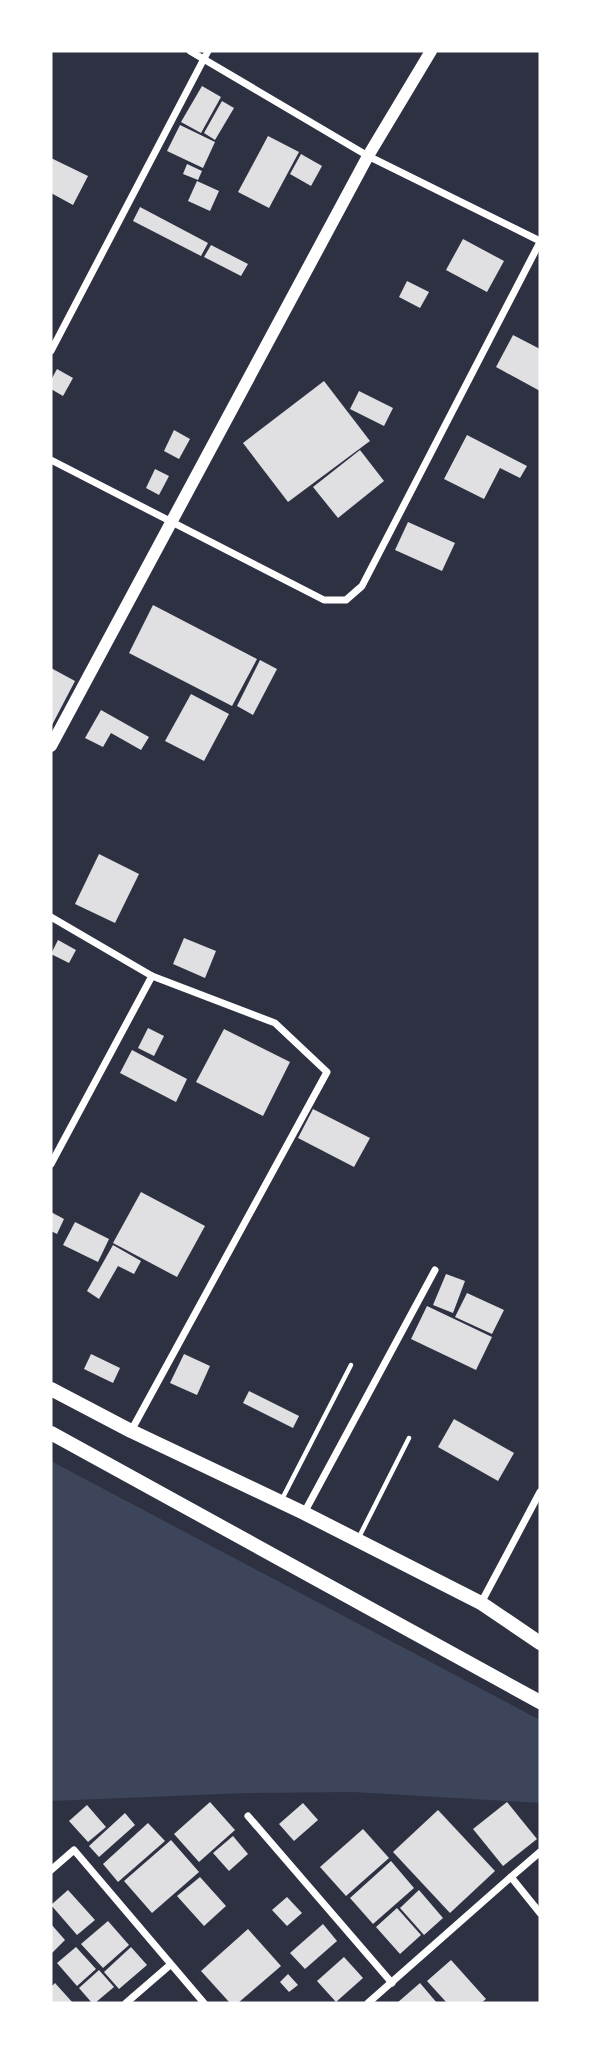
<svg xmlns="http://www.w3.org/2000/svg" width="591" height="2054" font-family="Roboto,sans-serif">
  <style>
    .green { fill: #3c4559 }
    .building { fill: #e0e0e3 }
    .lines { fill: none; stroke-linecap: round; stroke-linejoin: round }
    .service { stroke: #fff; stroke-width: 4.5 }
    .minor { stroke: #fff; stroke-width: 7 }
    .tertiary { stroke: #fff; stroke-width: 12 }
    .primary { stroke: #fff; stroke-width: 14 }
  </style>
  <rect width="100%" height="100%" fill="#2d3142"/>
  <!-- green -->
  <path class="green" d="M51 1461 540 1720V1803L353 1792 246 1793 51 1801Z"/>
  <!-- building -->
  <g class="building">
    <path d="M202 86 221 97 201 133 181 122Z"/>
    <path d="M222 101 234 108 215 140 204 133Z"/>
    <path d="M180 125 215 142 203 168 167 151Z"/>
    <path d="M268 136 299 152 269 208 238 192Z"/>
    <path d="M301 154 322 166 311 186 290 174Z"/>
    <path d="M51 158 88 176 73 205 51 193Z"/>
    <path d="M187 164 202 171 198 180 183 174Z"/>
    <path d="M197 181 219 191 210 211 188 201Z"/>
    <path d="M140 207 208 243 201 256 133 221Z"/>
    <path d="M463 239 504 261 487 292 446 270Z"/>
    <path d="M211 245 248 264 241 276 204 257Z"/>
    <path d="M407 281 429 292 420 308 399 297Z"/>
    <path d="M513 335 540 349V391L496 367Z"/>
    <path d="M57 369 73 378 63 396 51 389V380Z"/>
    <path d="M324 381 370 441 288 502 243 443Z"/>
    <path d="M359 391 393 408 384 426 350 409Z"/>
    <path d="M174 430 190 439 179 459 164 451Z"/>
    <path d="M467 435 527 466 520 478 500 468 484 499 444 479Z"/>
    <path d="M360 450 384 481 338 518 313 487Z"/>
    <path d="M155 469 169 476 159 495 146 488Z"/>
    <path d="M408 522 455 543 442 571 395 550Z"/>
    <path d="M153 605 257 659 232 706 129 653Z"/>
    <path d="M260 660 277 669 253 715 237 706Z"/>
    <path d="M51 668 75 681 51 727Z"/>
    <path d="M191 694 229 714 204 761 165 741Z"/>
    <path d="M101 710 149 737 141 750 111 733 103 747 85 738Z"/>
    <path d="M99 854 139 874 115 923 75 904Z"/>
    <path d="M184 938 216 951 205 978 173 964Z"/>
    <path d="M58 940 76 950 69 963 51 954Z"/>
    <path d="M148 1028 164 1036 154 1056 138 1048Z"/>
    <path d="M224 1029 290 1062 263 1116 196 1082Z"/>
    <path d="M132 1050 187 1079 176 1102 120 1073Z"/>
    <path d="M313 1109 370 1138 354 1167 298 1138Z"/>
    <path d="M141 1192 205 1226 177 1277 113 1243Z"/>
    <path d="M51 1212 64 1219 57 1234 51 1231Z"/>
    <path d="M75 1222 109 1239 98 1262 63 1245Z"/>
    <path d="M113 1245 141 1261 134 1274 118 1266 99 1299 87 1291Z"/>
    <path d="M446 1274 465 1281 453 1313 433 1305Z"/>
    <path d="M467 1293 504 1310 492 1334 455 1317Z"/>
    <path d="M427 1306 492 1337 476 1370 411 1339Z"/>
    <path d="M91 1354 120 1368 113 1383 84 1369Z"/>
    <path d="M184 1354 210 1366 197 1395 170 1383Z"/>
    <path d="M249 1391 299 1416 293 1428 243 1403Z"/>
    <path d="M454 1419 514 1453 498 1481 438 1447Z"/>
    <path d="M210 1802 235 1830 199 1862 174 1834Z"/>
    <path d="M507 1802 537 1839 503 1866 473 1829Z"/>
    <path d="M303 1803 318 1820 294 1841 279 1824Z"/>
    <path d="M87 1805 106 1827 88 1842 69 1821Z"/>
    <path d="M438 1810 495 1871 450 1913 393 1852Z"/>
    <path d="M125 1813 135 1825 99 1857 89 1846Z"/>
    <path d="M148 1823 165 1841 118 1882 103 1864Z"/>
    <path d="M363 1829 389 1858 346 1896 320 1867Z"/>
    <path d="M233 1836 248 1854 229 1871 213 1853Z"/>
    <path d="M171 1840 199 1872 152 1913 124 1881Z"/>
    <path d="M391 1861 414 1888 373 1924 350 1898Z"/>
    <path d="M200 1877 226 1906 204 1926 177 1896Z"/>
    <path d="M68 1890 95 1920 77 1935 51 1905Z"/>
    <path d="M419 1890 443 1918 424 1935 400 1908Z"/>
    <path d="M287 1897 302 1913 287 1926 272 1910Z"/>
    <path d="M397 1908 421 1935 400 1954 376 1927Z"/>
    <path d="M108 1921 129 1945 103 1968 81 1944Z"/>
    <path d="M51 1924 65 1940 51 1954Z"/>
    <path d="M323 1924 337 1941 305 1969 290 1953Z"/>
    <path d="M248 1929 281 1966 238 2003H230L201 1971Z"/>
    <path d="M76 1947 96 1969 77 1986 57 1963Z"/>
    <path d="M131 1947 147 1965 119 1989 104 1972Z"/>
    <path d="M344 1957 363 1978 336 2002 317 1981Z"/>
    <path d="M451 1960 486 1999 481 2003H447L427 1981Z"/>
    <path d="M99 1970 114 1987 95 2003H92L79 1988Z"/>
    <path d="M288 1974 298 1985 289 1992 280 1982Z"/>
    <path d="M55 1983 73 2003H51V1987Z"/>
    <path d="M420 1983 437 2003H397Z"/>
  </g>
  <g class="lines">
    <!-- service -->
    <g class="service">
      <path d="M281 1501 351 1365"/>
      <path d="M358 1539 409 1438"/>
    </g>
    <!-- minor -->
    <g class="minor">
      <path d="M190 51 368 156 540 241"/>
      <path d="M51 351 208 51"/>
      <path d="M51 460 324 600H346L362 586 540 242"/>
      <path d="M51 917 152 976 275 1023 327 1072 131 1431"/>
      <path d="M51 1164 152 976"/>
      <path d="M304 1513 435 1270"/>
      <path d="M481 1603 540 1492"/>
      <path d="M248 1816 392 1983"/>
      <path d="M540 1852 511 1877 540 1913"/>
      <path d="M51 1870 74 1850 204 2003"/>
      <path d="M126 2003 170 1965"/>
      <path d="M368 2003 511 1877"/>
    </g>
    <!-- tertiary -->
    <path class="tertiary" d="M51 746 368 156 431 51"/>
    <!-- primary -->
    <g class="primary">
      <path d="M51 1389 131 1431 304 1513 481 1603 540 1643"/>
      <path d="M51 1433 540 1702"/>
    </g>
  </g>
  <!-- border -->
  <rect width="591" height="2054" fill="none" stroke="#ffffff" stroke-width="105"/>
</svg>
